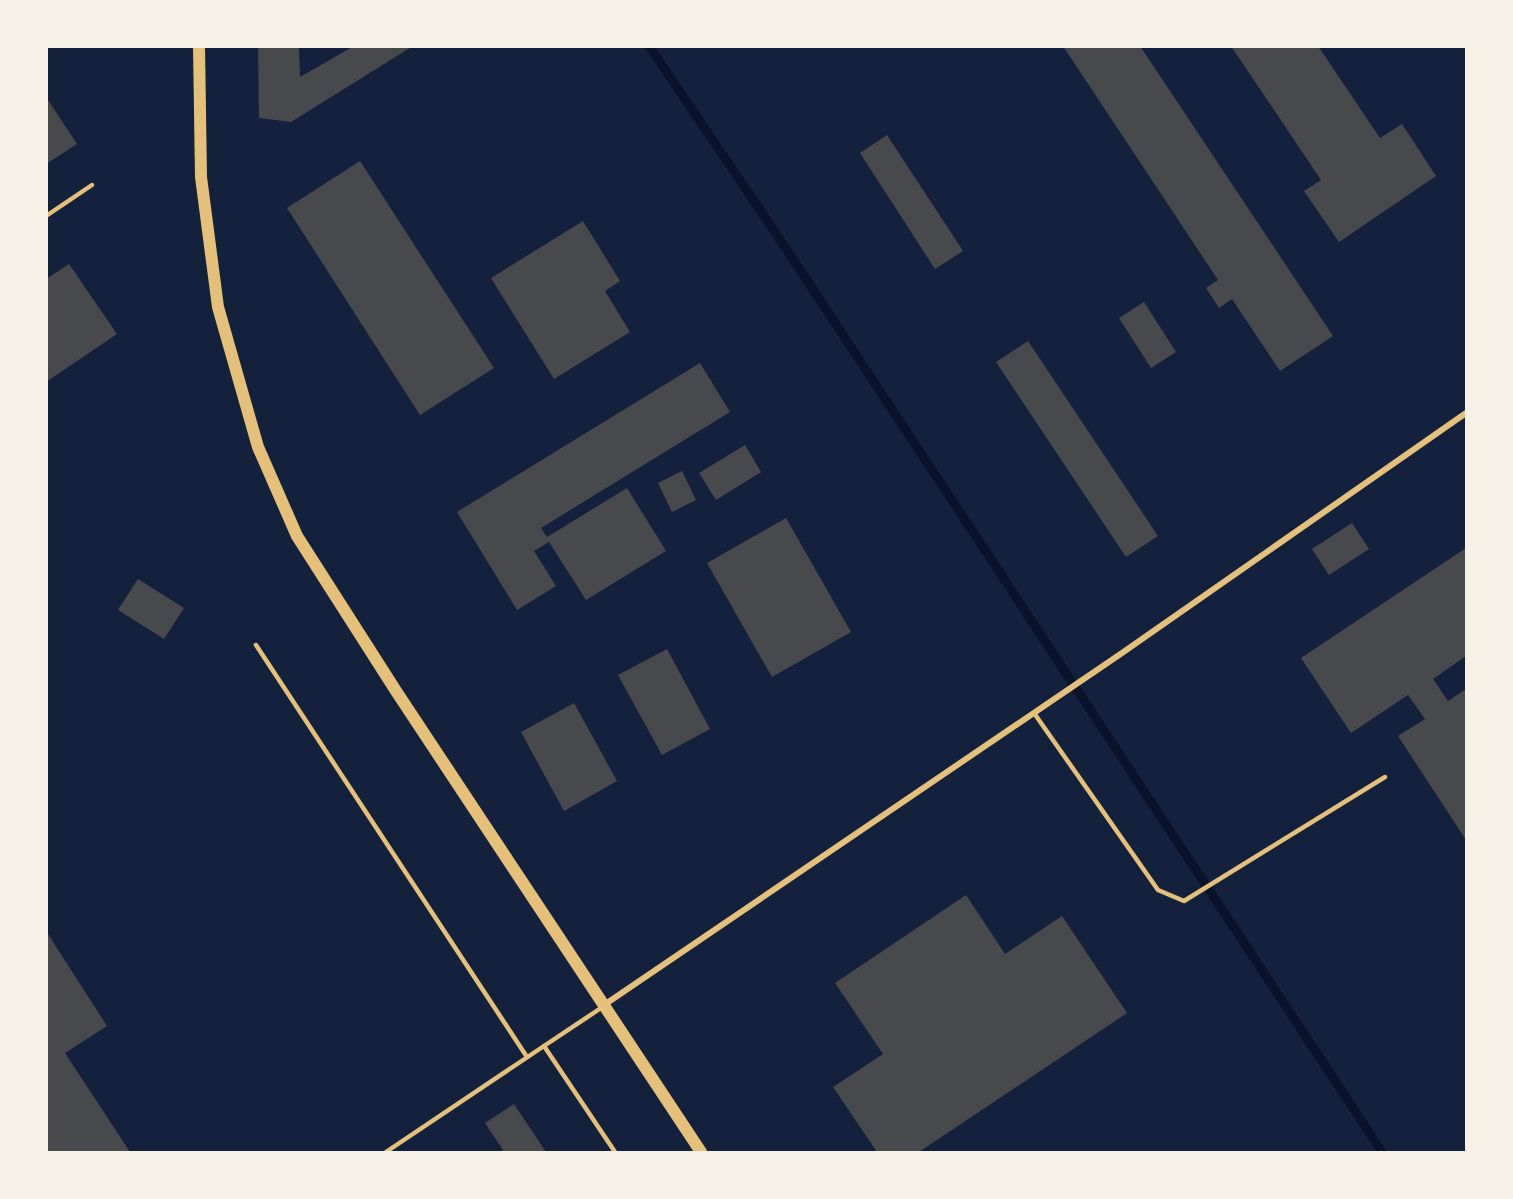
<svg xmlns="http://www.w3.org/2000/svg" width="1513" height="1199" font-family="'Source Sans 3',sans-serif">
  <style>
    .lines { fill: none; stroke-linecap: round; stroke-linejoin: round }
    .stream { stroke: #0b132b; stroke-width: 9 }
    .building { fill: #48494c }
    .service { stroke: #e5c07b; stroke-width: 4.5 }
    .minor { stroke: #e5c07b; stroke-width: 6 }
    .secondary { stroke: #e5c07b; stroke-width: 12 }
  </style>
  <rect width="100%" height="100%" fill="#14213d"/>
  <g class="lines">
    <!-- stream -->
    <path class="stream" d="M649 46 777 235 1382 1152"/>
  </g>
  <!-- building -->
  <g class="building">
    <path d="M258 46H299L300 77 354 46H413L291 122 259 118Z"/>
    <path d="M1063 46H1140L1333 336 1280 371 1232 299 1219 308 1206 288 1218 280Z"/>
    <path d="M1231 46H1318L1380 138 1402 124 1436 176 1339 242 1304 191 1321 180Z"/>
    <path d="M46 97 77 144 46 164Z"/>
    <path d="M887 135 963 251 935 269 860 153Z"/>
    <path d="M360 161 494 368 420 415 287 208Z"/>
    <path d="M583 221 620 281 605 291 630 332 554 379 491 278Z"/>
    <path d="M69 264 117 334 46 382V279Z"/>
    <path d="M1144 302 1176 352 1151 368 1119 318Z"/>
    <path d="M1028 341 1158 536 1126 557 996 362Z"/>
    <path d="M700 363 730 412 541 528 547 537 627 488 666 551 586 600 549 542 534 551 556 586 517 610 457 512Z"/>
    <path d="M745 445 761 472 716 500 699 473Z"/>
    <path d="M682 471 696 500 672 512 658 483Z"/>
    <path d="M786 518 851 632 772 677 707 563Z"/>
    <path d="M1352 523 1369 549 1329 575 1312 549Z"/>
    <path d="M1466 548V656L1433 679 1448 701 1466 689V840L1398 736 1425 719 1408 695 1351 733 1301 658Z"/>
    <path d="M138 579 184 608 164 639 118 610Z"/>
    <path d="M667 649 710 729 662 755 618 675Z"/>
    <path d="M574 703 617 781 564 811 521 732Z"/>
    <path d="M966 895 1005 954 1062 916 1127 1013 919 1152H877L833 1087 883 1054 835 983Z"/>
    <path d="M46 931 107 1026 65 1053 130 1152H46Z"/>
    <path d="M514 1104 546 1152H500L503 1150 485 1123Z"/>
  </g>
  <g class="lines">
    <!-- service -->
    <g class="service">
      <path d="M46 216 92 185"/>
      <path d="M256 645 527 1057"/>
      <path d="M1034 713 1158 890 1184 901 1385 777"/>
      <path d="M604 1006 544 1046 615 1152"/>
      <path d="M386 1152 544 1046"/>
    </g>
    <!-- minor -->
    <path class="minor" d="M604 1005 1122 653 1466 413"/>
    <!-- secondary -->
    <path class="secondary" d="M199 46 201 177 218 307 258 447 297 536 396 691 701 1152"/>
  </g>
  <!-- border -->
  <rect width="1513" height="1199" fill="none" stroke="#f6f1e7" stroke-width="96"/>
</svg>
